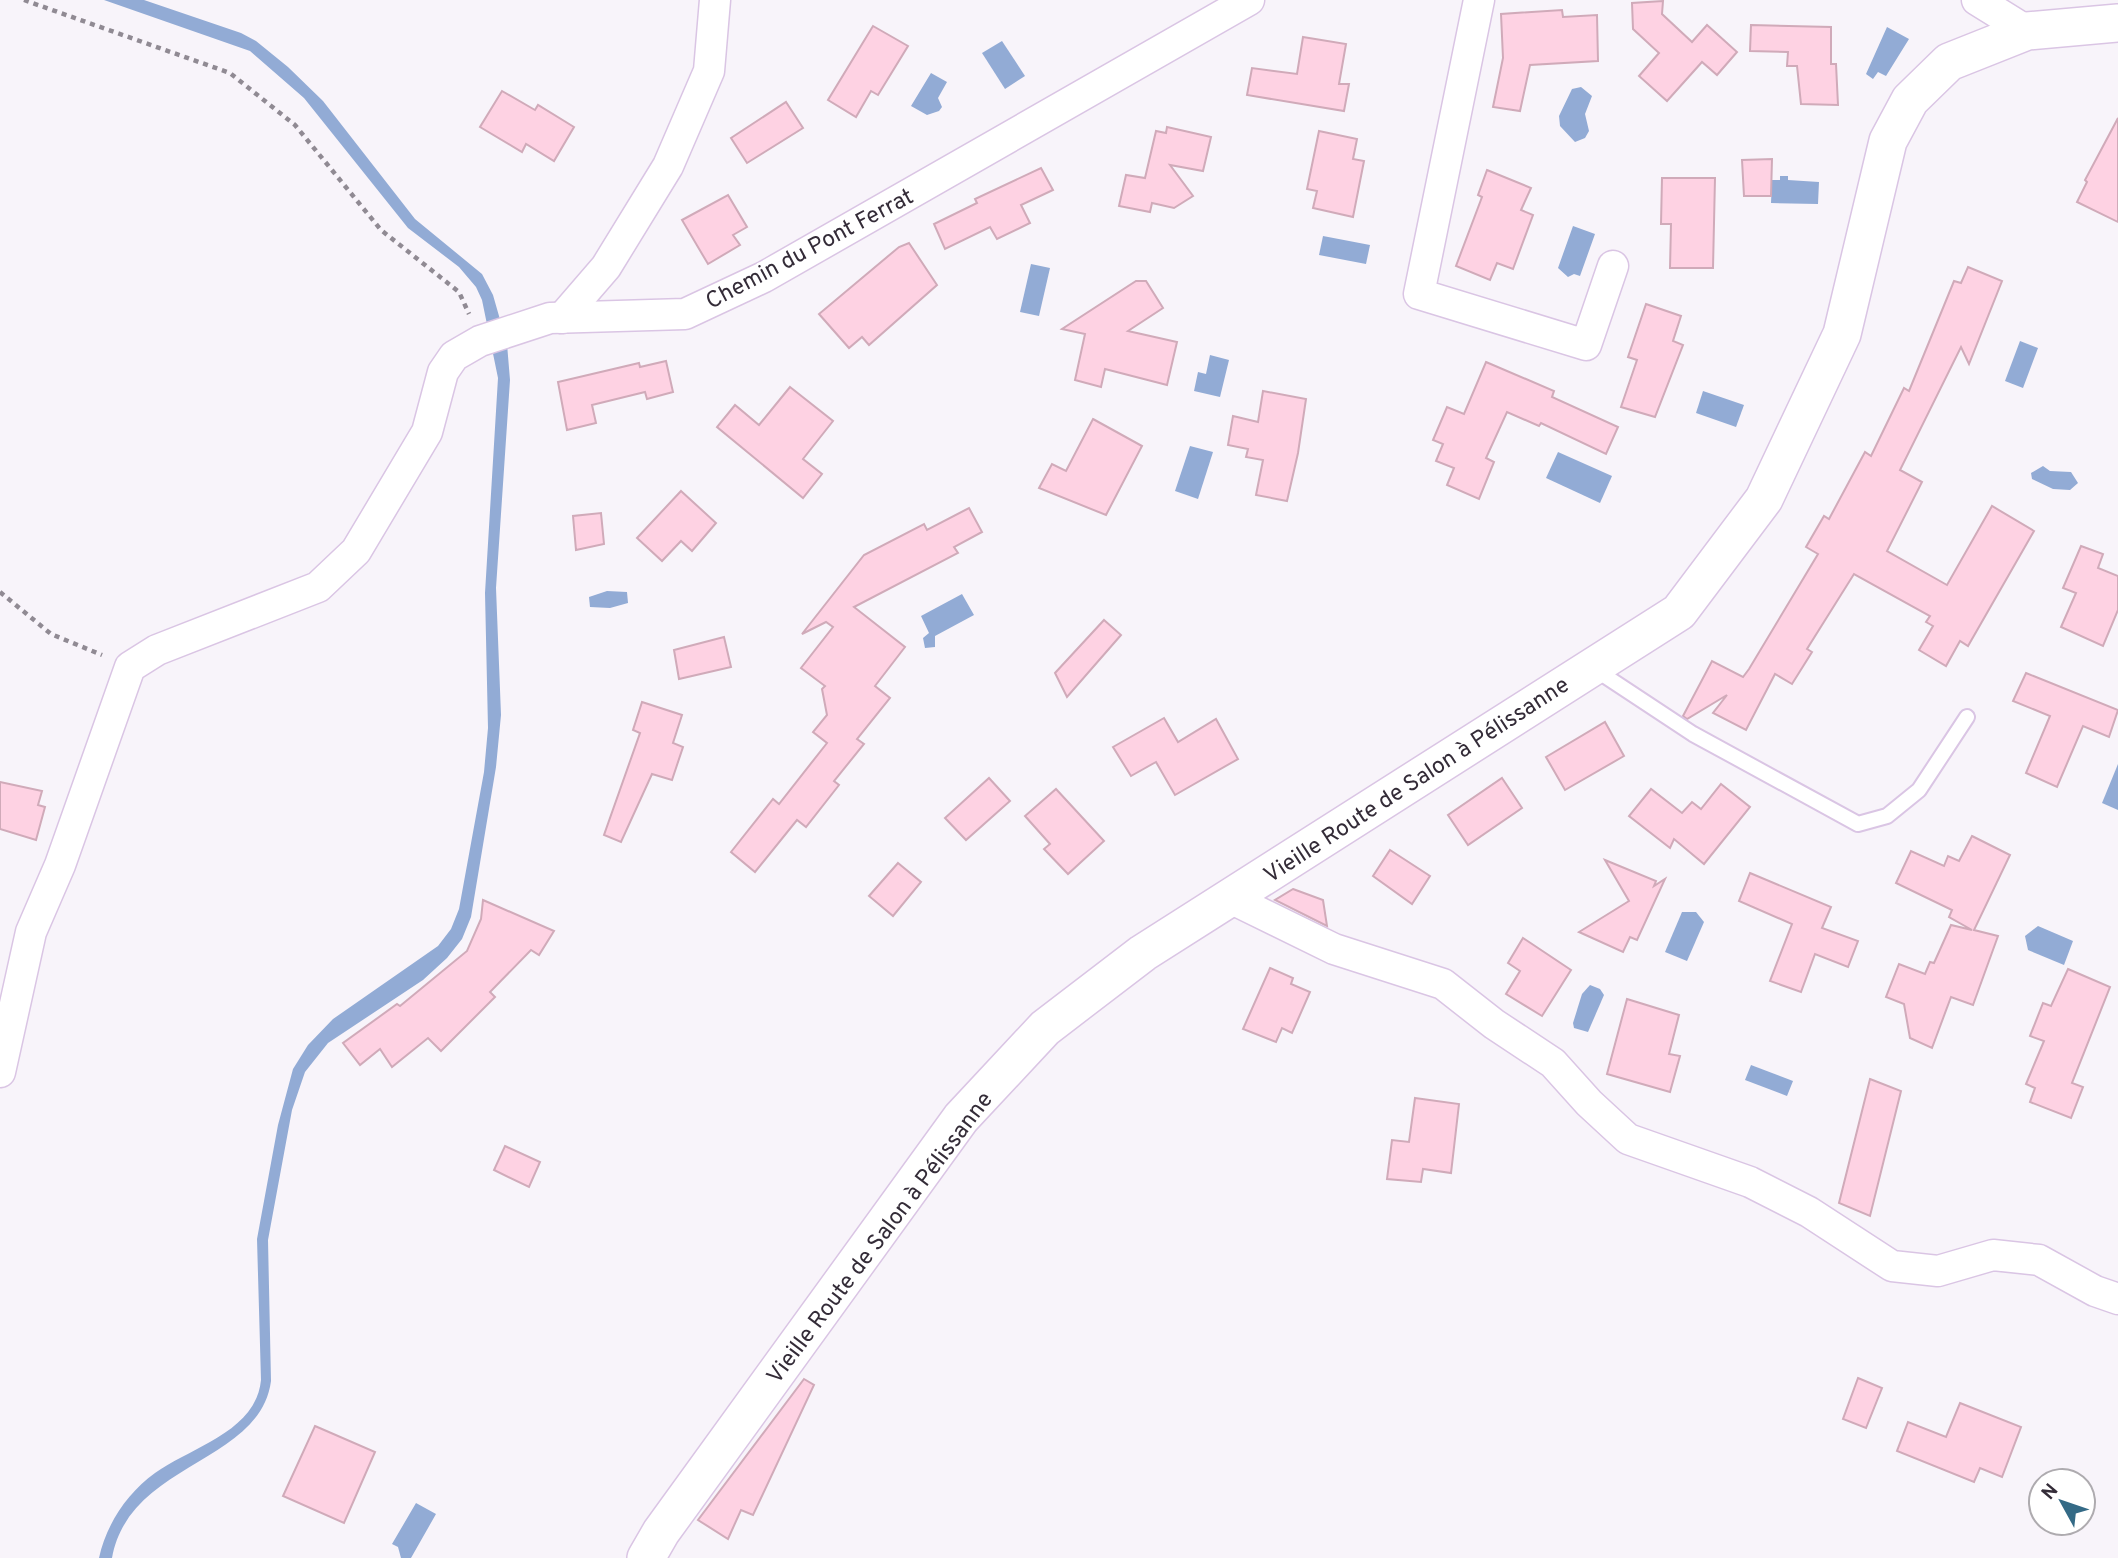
<svg xmlns="http://www.w3.org/2000/svg" width="2118" height="1558" font-family="Overpass,sans-serif">
  <style>
    .water { fill: #92abd5 }
    .building { fill: #fed2e3; stroke: #d0aab9; stroke-width: 2 }
    .lines { fill: none; stroke-linecap: round; stroke-linejoin: round }
    .service-casing { stroke: #dac5e4; stroke-width: 18 }
    .minor-casing { stroke: #dac5e4; stroke-width: 33 }
    .tertiary-casing { stroke: #dac5e4; stroke-width: 40 }
    .path { stroke: #908a93; stroke-width: 4.5; stroke-dasharray: 5 5; stroke-linecap: butt }
    .service { stroke: #fff; stroke-width: 14 }
    .minor { stroke: #fff; stroke-width: 30 }
    .tertiary { stroke: #fff; stroke-width: 37 }
    .labels { text-anchor: middle; stroke-width: 5; stroke-linejoin: round; paint-order: stroke }
    .street-label { font-size: 23px; fill: #342c38; stroke: #fff }
  </style>
  <rect width="100%" height="100%" fill="#f8f4fa"/>
  <!-- water -->
  <g class="water">
    <path d="M104 0H144L241 33 256 41 288 67 323 101 415 219 482 274 493 295 507 344 510 380 496 588 501 715 496 767 471 917 462 939 447 958 423 980 328 1043 305 1072 292 1110 268 1240 271 1381C260 1464 129 1462 112 1558H99C106 1525 127 1493 155 1473 191 1447 256 1432 261 1380L257 1239 278 1125 293 1069 308 1045 333 1019 438 946 451 929 459 909 484 772 488 728 485 593 498 378 482 300 476 287 459 267 408 228 304 98 250 51Z"/>
    <path d="M1887 27 1909 39 1886 76 1878 72 1873 79 1866 74Z"/>
    <path d="M1002 41 1025 76 1005 89 982 53Z"/>
    <path d="M931 73 947 82 938 98 942 107 939 111 927 115 911 106Z"/>
    <path d="M1581 87 1592 96 1585 114 1589 131 1585 138 1575 142 1560 126 1559 116 1572 89Z"/>
    <path d="M1780 176H1788V180L1819 182 1818 204 1771 203 1772 180H1780Z"/>
    <path d="M1573 226 1595 234 1580 276 1574 274 1568 277 1558 268Z"/>
    <path d="M1323 236 1370 245 1366 264 1319 255Z"/>
    <path d="M1031 264 1050 268 1039 316 1020 312Z"/>
    <path d="M2020 341 2038 348 2023 388 2005 381Z"/>
    <path d="M1210 355 1229 360 1220 397 1194 391 1198 372 1206 374Z"/>
    <path d="M1703 391 1744 405 1736 427 1696 413Z"/>
    <path d="M1190 446 1213 452 1198 499 1175 491Z"/>
    <path d="M1558 452 1612 476 1600 503 1546 478Z"/>
    <path d="M2043 466 2050 471 2071 472 2078 483 2070 490 2053 489 2032 479 2031 473Z"/>
    <path d="M607 591 627 592 628 603 610 608 590 607 589 597Z"/>
    <path d="M962 594 974 615 935 636V647L925 648 923 638 929 633 921 616Z"/>
    <path d="M2118 764V810L2102 803Z"/>
    <path d="M1682 912H1696L1704 922 1687 961 1665 952Z"/>
    <path d="M2038 926 2073 941 2064 965 2028 950 2025 936Z"/>
    <path d="M1590 985 1600 989 1604 995 1588 1032 1574 1028 1573 1023 1582 994Z"/>
    <path d="M1751 1065 1793 1081 1787 1096 1745 1080Z"/>
    <path d="M416 1503 436 1514 411 1558H401L398 1547 392 1544Z"/>
  </g>
  <!-- building -->
  <g class="building">
    <path d="M1663 1 1662 14 1692 42 1707 25 1737 52 1717 75 1702 62 1667 101 1639 76 1659 53 1633 29 1632 3Z"/>
    <path d="M1562 10 1563 17 1597 15 1598 61 1530 65 1520 111 1493 107 1503 58 1501 14Z"/>
    <path d="M1751 25 1831 27V64H1836L1838 105 1801 104 1797 66H1787L1788 52 1750 51Z"/>
    <path d="M873 26 908 46 878 95 871 91 856 117 828 100Z"/>
    <path d="M1303 37 1346 44 1339 84H1349L1344 111 1247 95 1252 68 1297 74Z"/>
    <path d="M502 91 535 110 538 105 574 127 554 161 526 144 522 152 480 127Z"/>
    <path d="M786 102 803 128 747 163 731 138Z"/>
    <path d="M2118 118V222L2077 202 2087 182 2085 180Z"/>
    <path d="M1167 127 1211 137 1203 171 1170 165 1193 196 1174 208 1152 203 1150 212 1119 206 1126 175 1145 178 1156 131 1166 133Z"/>
    <path d="M1319 131 1357 139 1353 159 1364 161 1353 217 1313 208 1317 191 1307 189Z"/>
    <path d="M1772 159 1771 196H1744L1742 160Z"/>
    <path d="M1041 168 1053 190 1021 205 1030 223 997 239 990 227 945 249 934 224 977 203 975 199Z"/>
    <path d="M1487 170 1531 188 1521 210 1533 215 1513 269 1497 263 1490 280 1456 266 1482 197 1478 195Z"/>
    <path d="M1662 178H1715L1713 268H1670L1671 224H1661Z"/>
    <path d="M728 195 747 227 733 235 740 245 708 264 682 220Z"/>
    <path d="M909 243 937 285 869 345 862 337 849 348 819 314 899 247Z"/>
    <path d="M1968 267 2002 281 1969 364 1961 347 1900 470 1922 482 1887 551 1947 585 1992 506 2034 531 1968 646 1960 641 1946 666 1919 650 1933 626 1926 622 1930 616 1854 574 1807 649 1812 652 1792 684 1775 674 1746 730 1713 713 1727 695 1687 719 1683 716 1712 661 1743 677 1749 669 1818 554 1806 547 1824 516 1829 519 1865 452 1871 456 1904 388 1909 391 1954 281 1961 283Z"/>
    <path d="M1136 281H1146L1163 308 1128 331 1177 342 1167 385 1105 369 1101 387 1075 380 1085 334 1062 329Z"/>
    <path d="M1646 304 1681 316 1673 341 1683 345 1655 417 1621 407 1637 360 1628 357Z"/>
    <path d="M666 361 673 392 647 399 645 392 592 405 596 423 567 430 558 382 639 363 640 367Z"/>
    <path d="M1486 362 1554 391 1552 397 1618 427 1606 454 1541 423 1539 426 1507 412 1486 458 1494 462 1479 499 1447 485 1454 468 1436 461 1443 444 1433 440 1447 407 1464 414Z"/>
    <path d="M790 387 833 421 803 459 822 474 803 498 717 427 735 405 759 425Z"/>
    <path d="M1263 391 1306 399 1298 453 1287 501 1256 495 1263 460 1246 457 1248 449 1228 445 1233 416 1258 422Z"/>
    <path d="M1093 419 1142 446 1106 515 1039 488 1052 464 1066 471Z"/>
    <path d="M681 491 716 523 692 551 681 541 662 561 637 538Z"/>
    <path d="M969 508 982 532 954 547 958 553 854 607 905 647 875 686 890 698 857 739 864 744 834 781 839 785 806 827 797 820 755 872 731 852 773 799 779 804 827 743 813 732 827 715 822 689 825 686 801 668 833 627 826 622 802 634 864 555 924 524 927 530Z"/>
    <path d="M601 513 604 544 576 550 573 516Z"/>
    <path d="M2081 546 2103 554 2098 568 2118 576V610L2103 646 2061 627 2076 593 2063 588Z"/>
    <path d="M1104 620 1121 635 1067 697 1055 673Z"/>
    <path d="M724 637 731 667 679 679 674 650Z"/>
    <path d="M2026 673 2118 710 2109 737 2083 726 2057 787 2026 773 2050 716 2013 701Z"/>
    <path d="M642 702 682 715 673 743 683 747 672 780 652 774 621 842 604 835 640 733 633 730Z"/>
    <path d="M1164 718 1178 742 1216 719 1238 759 1175 795 1156 762 1131 776 1113 747Z"/>
    <path d="M1605 722 1624 756 1565 790 1546 757Z"/>
    <path d="M989 778 1010 801 966 840 945 818Z"/>
    <path d="M1502 778 1522 808 1468 845 1448 815Z"/>
    <path d="M0 782 42 791 38 805 45 807 36 840 0 829Z"/>
    <path d="M1721 784 1750 807 1704 864 1674 839 1670 848 1629 816 1651 789 1682 813 1692 802 1701 809Z"/>
    <path d="M1056 789 1104 841 1068 874 1044 849 1050 844 1025 816Z"/>
    <path d="M1972 836 2010 855 1974 930 1998 936 1973 1005 1951 997 1932 1048 1910 1038 1904 1004 1886 997 1899 964 1925 974 1930 962 1934 963 1951 925 1972 930 1949 917 1952 910 1896 883 1911 851 1944 866 1948 856 1959 861Z"/>
    <path d="M1390 850 1430 876 1412 904 1373 876Z"/>
    <path d="M1605 860 1656 881 1654 886 1665 879 1637 940 1630 937 1623 952 1579 932 1629 901Z"/>
    <path d="M898 863 921 882 893 916 869 896Z"/>
    <path d="M1750 873 1831 907 1822 928 1858 941 1848 967 1815 954 1801 992 1770 981 1792 924 1739 901Z"/>
    <path d="M1293 889 1323 900 1327 926 1275 900Z"/>
    <path d="M483 900 554 931 539 955 531 950 490 992 495 997 441 1051 428 1038 392 1067 380 1049 360 1065 343 1043 397 1004 400 1006 467 951 481 919Z"/>
    <path d="M1523 938 1571 970 1542 1016 1506 994 1520 971 1508 963Z"/>
    <path d="M1270 968 1293 978 1291 984 1310 992 1292 1033 1282 1028 1276 1042 1243 1029Z"/>
    <path d="M2068 969 2110 987 2072 1083 2083 1087 2071 1118 2030 1102 2035 1088 2026 1084 2044 1041 2030 1036 2043 1003 2051 1006Z"/>
    <path d="M1627 999 1679 1015 1669 1054 1680 1056 1670 1092 1607 1074Z"/>
    <path d="M1870 1079 1901 1091 1870 1216 1839 1203Z"/>
    <path d="M1415 1098 1459 1104 1451 1173 1423 1169 1421 1182 1387 1179 1392 1140 1409 1142Z"/>
    <path d="M505 1146 540 1162 529 1187 494 1170Z"/>
    <path d="M1858 1378 1882 1388 1866 1428 1843 1419Z"/>
    <path d="M804 1379 814 1385 753 1515 741 1510 728 1539 698 1520Z"/>
    <path d="M1960 1403 2021 1427 2002 1477 1980 1468 1974 1482 1897 1451 1908 1422 1946 1437Z"/>
    <path d="M315 1426 375 1452 344 1523 283 1496Z"/>
  </g>
  <g class="lines">
    <defs>
      <path id="service" d="M1593 668 1693 734 1858 824 1887 816 1919 790 1967 717"/>
      <g id="minor">
        <path d="M1479 0 1419 294 1586 345 1613 266"/>
        <path d="M1977 0 2027 31"/>
        <path d="M562 318 606 267 668 166 709 71 715 0"/>
        <path d="M1230 898 1334 949 1443 984 1494 1024 1553 1063 1589 1103 1628 1139 1750 1182 1809 1212 1892 1266 1938 1271 1993 1255 2039 1260 2095 1291 2118 1299"/>
        <path d="M0 1072 31 932 60 865 130 667 157 650 318 587 356 551 427 432 443 372 454 356 480 341 550 318 685 314 764 277 1249 0"/>
      </g>
      <path id="tertiary" d="M646 1558 661 1532 961 1118 1045 1028 1143 953 1679 612 1764 499 1842 334 1888 141 1910 100 1949 62 2027 31 2118 23"/>
    </defs>
    <!-- service casing -->
    <use href="#service" class="service-casing"/>
    <!-- minor casing -->
    <use href="#minor" class="minor-casing"/>
    <!-- tertiary casing -->
    <use href="#tertiary" class="tertiary-casing"/>
    <!-- path -->
    <g class="path">
      <path d="M24 0 230 73 295 125 381 230 459 292 469 314"/>
      <path d="M0 592 51 634 102 655"/>
    </g>
    <!-- service -->
    <use href="#service" class="service"/>
    <!-- minor -->
    <use href="#minor" class="minor"/>
    <!-- tertiary -->
    <use href="#tertiary" class="tertiary"/>
  </g>
  <g class="labels">
    <!-- street labels -->
    <g class="street-label">
      <text transform="translate(809 248) rotate(-28)" y="8">Chemin du Pont Ferrat</text>
      <text transform="translate(1416 779) rotate(-33)" y="8">Vieille Route de Salon à Pélissanne</text>
      <text transform="translate(879 1237) rotate(-53)" y="8">Vieille Route de Salon à Pélissanne</text>
    </g>
  </g>
  <!-- north arrow -->
  <g transform="translate(2062 1502) rotate(310)"><circle r="33" fill="#ffffff" stroke="#aeabaf" stroke-width="2"/>
  <path d="M0-5L12 26L0 18L-12 26Z" fill="#346a86"/>
  <text y="-10" font-size="19" font-weight="bold" text-anchor="middle" fill="#342c38">N</text>
  </g>
</svg>
